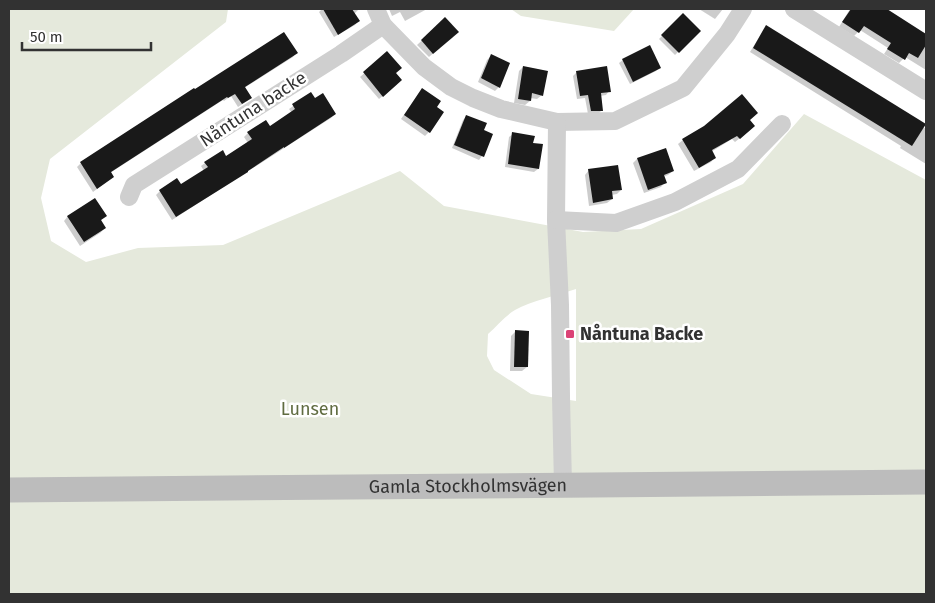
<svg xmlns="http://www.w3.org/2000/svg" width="935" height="603" font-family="'Fira Sans',sans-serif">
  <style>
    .green { fill: #e5e9dc; fill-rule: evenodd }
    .shadow { fill: #0003 }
    .building { fill: #191919 }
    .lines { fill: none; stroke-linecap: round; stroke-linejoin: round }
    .minor { stroke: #cfcfcf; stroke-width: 18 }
    .secondary { stroke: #bcbcbc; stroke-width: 25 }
    .poi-dot { fill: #db4275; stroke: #fff; stroke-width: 2 }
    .labels { text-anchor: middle; stroke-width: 5; stroke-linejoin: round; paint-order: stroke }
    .street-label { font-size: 18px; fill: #323232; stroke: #fff }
    .poi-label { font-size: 18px; font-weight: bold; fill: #323232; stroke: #fff; text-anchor: start }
    .park-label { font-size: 18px; fill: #606c41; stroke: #fff }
  </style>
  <rect width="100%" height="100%" fill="#fff"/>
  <!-- green -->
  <g class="green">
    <path d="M9 9H228L226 22 50 159 41 198 51 241 86 262 138 248 223 245 400 171 444 206 583 232 641 229 743 184 804 114 926 180V594H9ZM576 289V401L531 394 494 370 487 356 488 334C497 326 505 316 515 310 531 301 558 295 576 289Z"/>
    <path d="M511 9H634L614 31 521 16Z"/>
  </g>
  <!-- shadow -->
  <g class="shadow">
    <path d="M322 9H359L354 14 358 21 355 25 334 37 319 12Z"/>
    <path d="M389 9H427L405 21 400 12 392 16Z"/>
    <path d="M699 9H723L715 19Z"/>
    <path d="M850 9H884L922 33 923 32 926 34V70L905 57 899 63 884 54 888 48 860 30 854 36 839 27Z"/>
    <path d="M683 15 699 31 675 55 659 39Z"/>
    <path d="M445 19 453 36 429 57 417 45Z"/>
    <path d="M763 31 926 129V164L900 148 901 146 750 52Z"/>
    <path d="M296 53 293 57 244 88 250 98 247 101 238 107 231 96 224 101 223 100 110 173 113 177 93 192 77 167 81 163 194 90V91Z"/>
    <path d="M387 53 395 73 397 84 379 99 360 77Z"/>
    <path d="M491 56 499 87 495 91 478 82 487 60Z"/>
    <path d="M623 60 659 68 656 71 630 84 619 63Z"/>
    <path d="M523 67 542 95 537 99 530 98V101L525 105 514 103 519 71Z"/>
    <path d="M577 72 609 91 606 95 600 96 602 110 598 114H588L585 98 577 99 573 76Z"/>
    <path d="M419 93 429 132 425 136 401 119Z"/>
    <path d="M310 94 314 100 335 114 331 118 172 220 156 195 160 191 177 180 181 186 204 171 201 166 205 163 226 157 248 143 244 137 248 133 270 128 292 113 289 109Z"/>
    <path d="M467 116 483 131 482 156 479 160 452 148 463 120Z"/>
    <path d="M749 120 750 130 735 142 732 139 711 152 715 157 711 162 694 171 678 144 683 140Z"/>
    <path d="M513 134 532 144 538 169 534 172 505 167 509 137Z"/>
    <path d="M665 149 673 171 668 175 663 177 665 182 661 187 644 193 633 163 637 159Z"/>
    <path d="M589 170 621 190 617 194 611 195 612 199 607 203 589 206 585 175Z"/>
    <path d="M68 216H105L101 220 105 228 100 233 80 246 64 221Z"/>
    <path d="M515 332 527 367 522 371H510L511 336Z"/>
  </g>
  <!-- building -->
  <g class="building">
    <path d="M323 9H352L360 21 338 35Z"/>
    <path d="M851 9H887L926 34V45L918 58 909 53 905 60 887 49 891 43 864 26 859 33 842 22Z"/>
    <path d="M683 13 701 31 679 53 661 35Z"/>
    <path d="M445 17 459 32 433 54 421 40Z"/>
    <path d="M766 25 926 124 912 146 753 48Z"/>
    <path d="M284 32 298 53 245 87 252 98 242 104 235 94 228 98 227 97 111 172 114 177 97 189 80 162 194 88 195 89Z"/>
    <path d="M650 45 661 68 633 82 622 59Z"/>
    <path d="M387 51 402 68 396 73 402 80 383 97 363 72Z"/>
    <path d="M491 54 510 63 500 88 481 78Z"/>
    <path d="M523 66 548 71 543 96 532 93 531 101 518 99Z"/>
    <path d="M607 66 611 92 601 93 603 111H591L588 95 580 96 576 71Z"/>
    <path d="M422 88 441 101 437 107 444 112 430 133 404 115Z"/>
    <path d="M311 92 315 98 323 93 336 114 284 148V147L248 171V172L176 217 159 190 177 178 181 184 208 167 204 162 223 150 226 156 252 139 247 132 266 120 270 126 295 109 292 104Z"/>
    <path d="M742 94 758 113 750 120 755 126 740 139 737 136 712 150 716 158 699 168 682 139 704 126Z"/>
    <path d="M466 115 487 123 484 130 493 134 484 157 454 145Z"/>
    <path d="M512 132 535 136 533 143 543 144 539 169 508 164Z"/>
    <path d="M666 148 674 171 664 175 667 183 648 190 637 158Z"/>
    <path d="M618 165 622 190 612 191 613 199 593 203 588 169Z"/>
    <path d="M95 198 107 216 101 220 106 228 84 242 67 216Z"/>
    <path d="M515 330 529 331 528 367H514Z"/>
  </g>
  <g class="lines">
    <!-- minor -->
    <g class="minor">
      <path d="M376 9 383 25 424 67 451 87 473 98 501 109 557 122 615 121 683 88 727 34 743 9"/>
      <path d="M794 9 926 91"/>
      <path d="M557 122 556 220 560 305 561 397 563 485"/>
      <path d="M129 197 134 185 341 54 383 25"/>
      <path d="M556 220 616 223 675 202 738 169 782 124"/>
    </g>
    <!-- secondary -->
    <path class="secondary" id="s1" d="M9 490 926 482"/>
  </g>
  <!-- markers -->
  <rect class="poi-dot" x="565" y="329" width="10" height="10" rx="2.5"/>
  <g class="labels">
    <!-- street labels -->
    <g class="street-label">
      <text transform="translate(253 109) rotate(-33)" y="6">Nåntuna backe</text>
      <text dy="6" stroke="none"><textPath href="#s1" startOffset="459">Gamla Stockholmsvägen</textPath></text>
    </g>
    <!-- poi labels -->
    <g class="poi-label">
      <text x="580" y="340">Nåntuna Backe</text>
    </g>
    <!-- park labels -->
    <g class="park-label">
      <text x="310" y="415">Lunsen</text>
    </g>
  </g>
  <!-- border -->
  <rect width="935" height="603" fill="none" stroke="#323232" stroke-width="20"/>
  <!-- scale -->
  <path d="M22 42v8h129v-8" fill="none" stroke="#323232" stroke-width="2.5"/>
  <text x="30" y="42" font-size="15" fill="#323232" stroke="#ffffff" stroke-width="4" paint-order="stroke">50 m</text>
</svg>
